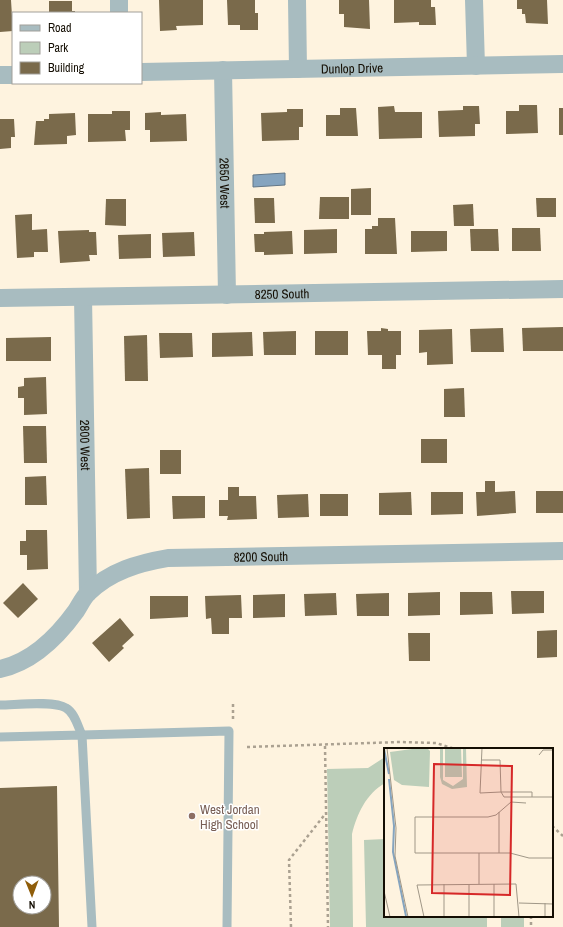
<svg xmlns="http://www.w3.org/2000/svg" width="563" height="927" font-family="'Archivo Narrow',sans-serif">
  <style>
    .green { fill: #bcceb9 }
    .water { fill: #85a4bf; stroke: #637787 }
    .building { fill: #7a6a4b; fill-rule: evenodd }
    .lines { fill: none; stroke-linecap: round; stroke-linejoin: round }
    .path { stroke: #aba191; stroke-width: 2.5; stroke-dasharray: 3 3; stroke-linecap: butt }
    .service { stroke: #a8bcc0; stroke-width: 9 }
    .minor { stroke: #a8bcc0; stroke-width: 18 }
    .education-dot { fill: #8d6e63; stroke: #fff; stroke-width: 1.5 }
    .labels { text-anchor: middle; stroke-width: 3; stroke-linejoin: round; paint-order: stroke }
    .street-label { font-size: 13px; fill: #140e03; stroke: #fff }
    .education-label { font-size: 13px; fill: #785e54; stroke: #fff; text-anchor: start }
    .inset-river { fill: none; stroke: #85a4bf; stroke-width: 2 }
    .inset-road { fill: none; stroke: #a09787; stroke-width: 1 }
    .view { fill: #d62828; fill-opacity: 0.15; stroke: #d62828; stroke-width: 2 }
    .inset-edge { fill: none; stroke: #140e03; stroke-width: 2 }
  </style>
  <rect width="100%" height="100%" fill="#fef3df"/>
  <!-- green -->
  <g class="green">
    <path d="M385 757V783C366 794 357 814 352 834L353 927H330L327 769 368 768Z"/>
    <path d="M385 839V916H487V927H366L364 840Z"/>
    <rect x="501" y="916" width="23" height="11"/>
  </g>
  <!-- water -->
  <path class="water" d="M285 173V185L253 187V175Z"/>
  <!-- building -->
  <g class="building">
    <path d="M0 0H11L13 31 0 32Z"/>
    <path d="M159 0H203V25L176 26 177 30 160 31Z"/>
    <path d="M227 0H255V13H258V30H240V25H228Z"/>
    <path d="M339 0H369L370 29 344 27V14H339Z"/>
    <path d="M394 0H431V7H435L436 25H419V22L394 23Z"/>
    <path d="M517 0H547L548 24 526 23 525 14H522V9H517Z"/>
    <path d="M49 1H72V11H75V13H49Z"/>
    <path d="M519 105H537L538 133 506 134V111H519Z"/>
    <path d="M394 106 395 112H422V138L379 139 378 107Z"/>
    <path d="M463 106H479L480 124H475V136L439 137 438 111 463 110Z"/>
    <path d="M340 108H356L358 136H326V115H340Z"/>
    <rect x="559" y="108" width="4" height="27"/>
    <path d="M287 109H303V127H299V140L262 141 261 113 287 112Z"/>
    <path d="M112 111H130V130H125L126 141 88 142V114H112Z"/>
    <path d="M161 112V115L186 114 187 141 150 142V130H145V113Z"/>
    <path d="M75 113 76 135 67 136V144L34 145 36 121H44V119H49V114Z"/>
    <path d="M0 119H14L15 137H11V148L0 149Z"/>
    <path d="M371 188V215H351V189Z"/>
    <path d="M320 197H349V219H319Z"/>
    <path d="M254 198H274L275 223H255Z"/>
    <path d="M536 198H556V217H537Z"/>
    <path d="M106 199H126V226L105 225Z"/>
    <path d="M473 204 474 226H454L453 205Z"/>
    <path d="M32 214V230L47 229 48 252H34V257L17 258 15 215Z"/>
    <path d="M378 218H395L397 254H365V229H372V226H378Z"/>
    <path d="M512 228H540L541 251H512Z"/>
    <path d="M337 229V253L304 254V230Z"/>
    <path d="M470 229H498L499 251H471Z"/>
    <path d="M89 230V232H96L97 255H89L90 261 60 263 58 231Z"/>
    <path d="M292 231 293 254 264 255V252H255L254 234H264V232Z"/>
    <path d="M411 231H447V251L411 252Z"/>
    <path d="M194 232 195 256 163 257 162 233Z"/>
    <path d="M151 234V258L119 259 118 235Z"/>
    <path d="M563 327V351H523L522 328Z"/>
    <path d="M381 328 388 329V331H401V355H396V369H382V355H368L367 331H381Z"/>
    <path d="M503 328 504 352H471L470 329Z"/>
    <path d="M452 329 453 364 427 365V352L419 353V330Z"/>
    <path d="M296 331V355H264L263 332Z"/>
    <rect x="315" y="331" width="33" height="24"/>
    <path d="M252 332 253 356 212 357V333Z"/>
    <path d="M159 333H192L193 357 160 358Z"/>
    <path d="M147 335 148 381H125L124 336Z"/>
    <path d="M51 337V361H6V338Z"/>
    <path d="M46 377 47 414 24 415V398H18V387L24 386V378Z"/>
    <path d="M464 388 465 417H444V389Z"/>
    <path d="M23 426H46L47 463H24Z"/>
    <rect x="421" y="439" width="26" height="24"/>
    <rect x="160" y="450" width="21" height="24"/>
    <path d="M149 468 150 518 127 519 125 469Z"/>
    <path d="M46 476 47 505H25V477Z"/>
    <path d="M485 481H495V492L515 491 516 513 477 516 476 492H485Z"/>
    <path d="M228 487H239V496H256L257 519 227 520 228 516H219V500H228Z"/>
    <rect x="536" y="491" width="27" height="22"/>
    <path d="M411 492 412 515H379V493Z"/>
    <path d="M431 492H463V514L431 515Z"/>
    <path d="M308 494 309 517 278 518 277 495Z"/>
    <rect x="320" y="494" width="28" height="22"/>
    <path d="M172 496H205V518L173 519Z"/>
    <path d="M26 530H47L48 569 27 570V555H20V541H26Z"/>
    <path d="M23 583 38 599 18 618 3 603Z"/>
    <path d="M511 591H544V613L512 614Z"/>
    <path d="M440 592V615L408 616V593Z"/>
    <path d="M460 592H492L493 614 460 615Z"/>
    <path d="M336 593 337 615 305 616 304 594Z"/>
    <path d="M389 593V616H357L356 594Z"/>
    <path d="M285 594V617L253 618V595Z"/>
    <path d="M241 595 242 618H229V634H212L211 618 206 619 205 596Z"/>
    <path d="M150 596H188V617L150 619Z"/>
    <path d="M120 618 134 635 122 646 124 648 109 662 92 643Z"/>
    <path d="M557 630V657L537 658V631Z"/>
    <path d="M408 633H430V661H409Z"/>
    <path d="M57 786 59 927H0V788ZM20 883H44V907H20Z"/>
  </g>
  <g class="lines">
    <!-- path -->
    <g class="path">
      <path d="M233 719V704"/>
      <path d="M325 746 328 927"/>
      <path d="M247 747 400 742 436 743 455 749"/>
      <path d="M552 826 563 836"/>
      <path d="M531 916V927"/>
      <path d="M291 927 289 860 326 813"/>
    </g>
    <!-- service -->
    <g class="service">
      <path d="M0 705C15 705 54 700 66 708 75 713 78 727 82 735L229 731 227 927"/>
      <path d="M0 737 82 735 92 927"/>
    </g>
    <!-- minor -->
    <g class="minor">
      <path d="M119 0V13"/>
      <path d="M297 0 298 69"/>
      <path d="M474 0 476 66"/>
      <path id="s1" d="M223 70 227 295"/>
      <path id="s2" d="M141 72 563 64"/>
      <path d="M0 75H13"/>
      <path id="s3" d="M83 297 88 593"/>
      <path id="s4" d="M0 298 563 289"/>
      <path id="s5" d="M0 669C32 662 58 636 76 611 80 605 83 598 88 593 110 571 139 563 168 558L563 551"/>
    </g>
  </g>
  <!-- markers -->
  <circle class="education-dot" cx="192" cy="816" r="4"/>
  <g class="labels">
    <!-- street labels -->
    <g class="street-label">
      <text dy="5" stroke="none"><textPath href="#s2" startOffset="211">Dunlop Drive</textPath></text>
      <text dy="5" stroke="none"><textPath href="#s1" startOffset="113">2850 West</textPath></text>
      <text dy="5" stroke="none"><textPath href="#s4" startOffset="282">8250 South</textPath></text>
      <text dy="5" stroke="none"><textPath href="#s3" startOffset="148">2800 West</textPath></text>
      <text dy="5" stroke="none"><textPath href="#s5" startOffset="301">8200 South</textPath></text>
    </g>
    <!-- education labels -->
    <g class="education-label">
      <text x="200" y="814">West Jordan<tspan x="200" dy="15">High School</tspan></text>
    </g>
  </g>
  <!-- overview -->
  <g transform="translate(384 748)">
    <rect width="169" height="169" fill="#fef3df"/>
    <path d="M56 0H59V32L69 38 79 31V0H82L83 39 68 41 58 36 56 29ZM61 0H77L78 29H61ZM28 1H44L46 3 45 39 18 37 10 32 6 4Z" fill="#bcceb9"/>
    <path class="inset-river" d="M0 1 5 26M5 31 10 78 9 104 22 168"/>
    <path class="inset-road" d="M3 0 12 80 11 108 24 169M98 0 96 45 117 44 120 49H169M155 7 159 2H169M97 12H116L117 44H148V49M142 55 127 54 112 67 104 69H31V105H126L145 110H169M115 64V105M95 105V136M85 136V169M110 136V169M0 143 6 169M135 155 169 156M161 155V169M40 169 33 137 132 136 135 169M60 169V136"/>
    <path class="view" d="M50 16 128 18 126 147 48 145Z"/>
    <rect width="169" height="169" class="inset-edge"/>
  </g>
  <!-- legend -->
  <rect x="12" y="12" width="130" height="72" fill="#ffffff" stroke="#a19f9a"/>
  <rect x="20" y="25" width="20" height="6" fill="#a8bcc0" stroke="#a19f9a"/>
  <text x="48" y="32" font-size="12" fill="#140e03">Road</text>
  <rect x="20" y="42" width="20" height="12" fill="#bcceb9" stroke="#a19f9a"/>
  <text x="48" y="52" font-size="12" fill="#140e03">Park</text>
  <rect x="20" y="62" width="20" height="12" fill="#7a6a4b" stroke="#a19f9a"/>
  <text x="48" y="72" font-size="12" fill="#140e03">Building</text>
  <!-- north arrow -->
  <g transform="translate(32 895) rotate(179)"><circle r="19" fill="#ffffff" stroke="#a19f9a"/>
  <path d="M0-3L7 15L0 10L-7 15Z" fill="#8f5d0a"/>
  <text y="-6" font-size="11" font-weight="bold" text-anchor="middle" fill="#140e03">N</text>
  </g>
</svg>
